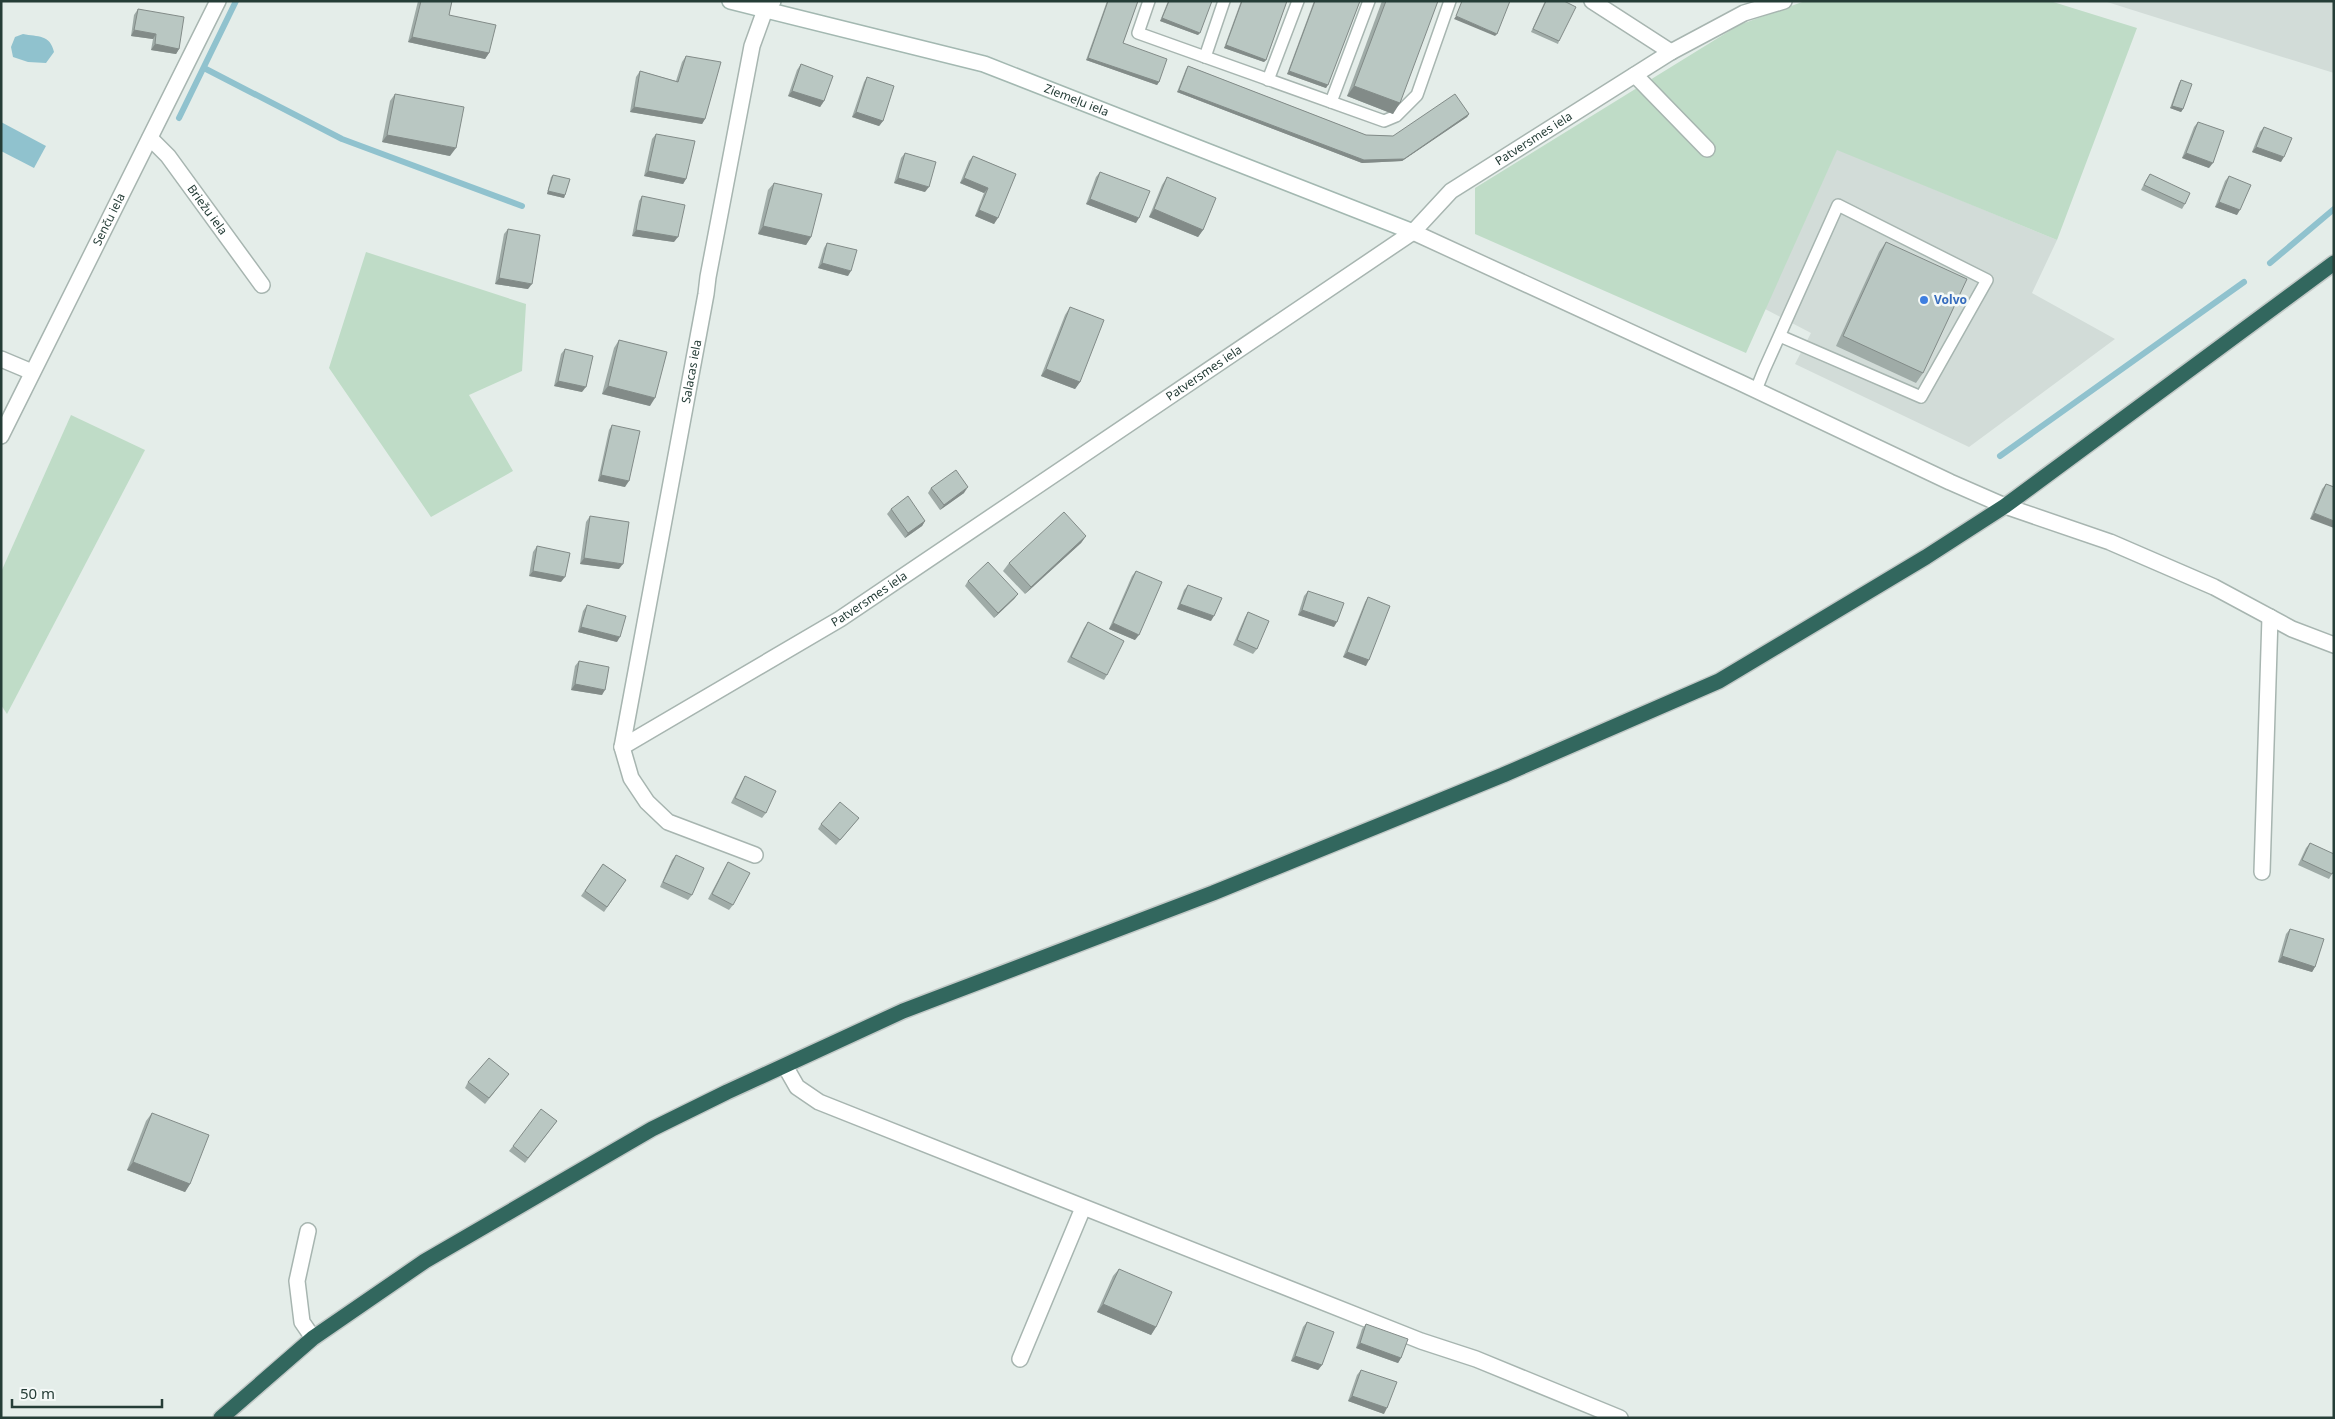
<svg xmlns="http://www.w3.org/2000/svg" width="2335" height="1419" font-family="'Noto Sans',sans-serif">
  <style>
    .built { fill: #d2dcd8 }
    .green { fill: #bfdcc7 }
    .water { fill: #90c2ce }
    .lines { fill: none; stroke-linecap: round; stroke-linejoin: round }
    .stream { stroke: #90c2ce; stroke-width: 6 }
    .lane-casing { stroke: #a7b5b0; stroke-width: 14 }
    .street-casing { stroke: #a7b5b0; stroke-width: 18 }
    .secondary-casing { stroke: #a3b8b1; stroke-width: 18 }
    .highway-casing { stroke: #c2c9c7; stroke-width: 18 }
    .lane { stroke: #fff; stroke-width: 11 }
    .street { stroke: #fff; stroke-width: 15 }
    .secondary { stroke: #fff; stroke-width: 15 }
    .highway { stroke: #32675e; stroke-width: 15 }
    .wall { fill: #9faba7 }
    .shaded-wall { fill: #828b88 }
    .building { fill: #b9c7c2; stroke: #828b88 }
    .shop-dot { fill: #3f7fe0; stroke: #f4f9f7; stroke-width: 2 }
    .labels { text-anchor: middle; stroke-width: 5; stroke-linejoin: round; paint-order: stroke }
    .street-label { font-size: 12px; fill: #253d37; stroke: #f4f9f7 }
    .shop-label { font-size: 12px; font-weight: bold; fill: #366cbe; stroke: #f4f9f7; text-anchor: start }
  </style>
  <rect width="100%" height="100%" fill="#e4ede9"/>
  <!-- built -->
  <g class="built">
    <path d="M2104 1H2334V73L2142 13Z"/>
    <path d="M1837 149 2057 240 2032 293 2115 339 1969 447 1795 364 1811 333 1765 309Z"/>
  </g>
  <!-- green -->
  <g class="green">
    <path d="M1805 1H2050L2137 28 2057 240 1837 150 1746 353 1475 234V188L1739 25Z"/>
    <path d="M366 252 526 304 522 371 469 395 513 471 431 517 329 368Z"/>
    <path d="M71 415 145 450 7 714 1 705V572Z"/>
  </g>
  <!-- water -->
  <g class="water">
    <path d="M23 34C38 37 50 34 54 52L46 63 28 62 13 57 11 47 15 37Z"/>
    <path d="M1 122 46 146 34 168 1 151Z"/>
  </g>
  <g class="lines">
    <!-- stream -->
    <g class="stream">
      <path d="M204 68 342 139 522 206"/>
      <path d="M179 118 236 1"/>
      <path d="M2270 263 2334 209"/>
      <path d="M2000 456 2244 282"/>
    </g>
    <defs>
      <g id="lane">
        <path d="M1149 1 1138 33 1384 121 1396 116 1417 95 1450 1"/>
        <path d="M1205 57 1224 1"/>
        <path d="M1268 80 1298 1"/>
        <path d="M1331 102 1369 1"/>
        <path d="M1756 390 1764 370 1838 205 1987 280 1921 397 1780 336"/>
      </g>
      <g id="street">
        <path d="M1592 1 1671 52"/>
        <path d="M1635 75 1707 149"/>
        <path id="s1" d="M150 138 168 156 262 285"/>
        <path d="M1413 232 1741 383 1950 482 2005 506 2110 542 2214 587 2292 629 2334 645"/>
        <path d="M1 359 32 372"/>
        <path id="s2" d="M1 436 218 1"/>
        <path id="s3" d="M622 747 840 619 1413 232 1451 191 1671 52 1744 13 1784 1"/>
        <path id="s4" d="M755 855 668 822 647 802 631 778 622 747 706 294 708 277 752 46 765 10 773 1"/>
        <path d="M2262 872 2270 617"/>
        <path d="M785 1066 797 1087 819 1102 1421 1341 1476 1359 1620 1418"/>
        <path d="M308 1231 297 1281 302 1322 313 1338"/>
        <path d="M1020 1359 1083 1208"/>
      </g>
      <g id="secondary">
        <path id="s5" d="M730 1 984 64 1413 232"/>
      </g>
      <path id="highway" d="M221 1418 313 1338 425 1261 652 1129 727 1092 903 1011 1213 893 1503 775 1719 681 1926 557 2005 506 2334 263"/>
    </defs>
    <!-- lane casing -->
    <use href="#lane" class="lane-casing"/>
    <!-- street casing -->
    <use href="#street" class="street-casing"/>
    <!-- secondary casing -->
    <use href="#secondary" class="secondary-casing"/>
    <!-- highway casing -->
    <use href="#highway" class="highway-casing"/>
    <!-- lane -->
    <use href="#lane" class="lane"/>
    <!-- street -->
    <use href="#street" class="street"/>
    <!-- secondary -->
    <use href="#secondary" class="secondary"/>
    <!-- highway -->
    <use href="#highway" class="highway"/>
  </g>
  <!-- wall -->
  <g class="wall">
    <path d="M418 1H452L449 15 489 53 485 59 408 42Z"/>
    <path d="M1107 1H1138L1123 43 1159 82 1157 85 1086 60Z"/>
    <path d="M1168 1H1212L1198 35 1160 21Z"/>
    <path d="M1241 1H1287L1266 60 1264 62 1224 48Z"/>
    <path d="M1314 1H1360L1326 88 1287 74Z"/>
    <path d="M1382 1H1438L1393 114 1347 96Z"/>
    <path d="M1545 1H1564L1559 41 1558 44 1531 32Z"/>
    <path d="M138 9 179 49 176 54 151 50 153 39 131 36 134 15Z"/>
    <path d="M686 56 705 119 702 124 630 112 636 77 640 71 676 81 682 62Z"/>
    <path d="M801 64 824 101 820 107 788 96 797 70Z"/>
    <path d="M1188 66 1366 135 1393 136 1469 114 1467 117 1402 161 1362 163 1177 92 1186 69Z"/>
    <path d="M867 77 883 121 879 126 852 117 864 82Z"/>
    <path d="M2181 80 2183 109 2181 112 2170 108 2179 83Z"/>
    <path d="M395 94 450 156 382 142 390 101Z"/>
    <path d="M2198 122 2209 168 2182 158 2194 127Z"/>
    <path d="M2264 127 2281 162 2252 152 2260 132Z"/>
    <path d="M656 134 686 179 683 184 644 176 652 139Z"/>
    <path d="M905 153 925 192 894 183 901 158Z"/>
    <path d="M973 156 1016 174 994 224 975 216 984 193 960 183 969 161Z"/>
    <path d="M1100 172 1136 223 1086 204 1096 177Z"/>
    <path d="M2150 174 2185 204 2182 209 2141 190 2146 180Z"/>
    <path d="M553 175 565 195 564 198 547 194 551 177Z"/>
    <path d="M2229 176 2237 215 2215 207 2225 181Z"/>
    <path d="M1167 177 1203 230 1198 237 1149 217 1162 185Z"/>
    <path d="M774 183 811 237 806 245 758 234 768 190Z"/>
    <path d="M642 196 674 242 632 236 639 201Z"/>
    <path d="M508 229 528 289 495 284 504 234Z"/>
    <path d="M1886 242 1923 373 1916 383 1836 346 1879 252Z"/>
    <path d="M827 243 848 276 818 268 824 248Z"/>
    <path d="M1070 307 1080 382 1075 389 1041 376 1065 315Z"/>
    <path d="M619 340 650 406 602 394 614 348Z"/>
    <path d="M565 349 582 392 554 386 561 354Z"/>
    <path d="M612 425 625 487 598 481 609 430Z"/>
    <path d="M2326 484 2334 487 2310 519 2322 489Z"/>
    <path d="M931 488 964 493 940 510 928 493Z"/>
    <path d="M891 509 925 521 922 526 905 538 887 514Z"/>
    <path d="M590 516 619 569 580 564 586 522Z"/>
    <path d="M1086 536 1081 543 1025 594 1003 571 1009 563Z"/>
    <path d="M537 546 561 582 529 576 533 552Z"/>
    <path d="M1136 571 1135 640 1109 629 1132 576Z"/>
    <path d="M968 581 1018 594 1014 599 994 618 965 586Z"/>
    <path d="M1188 585 1211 621 1177 609 1184 590Z"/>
    <path d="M1308 591 1334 627 1298 615 1304 596Z"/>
    <path d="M1368 597 1366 666 1343 657 1365 602Z"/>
    <path d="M587 605 617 642 578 632 583 611Z"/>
    <path d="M1248 612 1257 649 1253 654 1233 645 1245 617Z"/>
    <path d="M1088 622 1107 675 1104 680 1067 662 1084 628Z"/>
    <path d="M579 661 602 695 571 690 575 666Z"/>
    <path d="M745 776 766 813 762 818 731 803 742 781Z"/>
    <path d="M859 818 836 845 818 829 821 824Z"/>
    <path d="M2310 843 2332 874 2329 879 2298 865 2306 848Z"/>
    <path d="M676 855 692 895 688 900 660 887 672 860Z"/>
    <path d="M728 862 733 905 729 910 708 899 725 867Z"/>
    <path d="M603 864 626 880 604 912 581 896Z"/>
    <path d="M2290 929 2315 967 2312 972 2278 962 2286 934Z"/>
    <path d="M509 1074 485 1104 465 1088 468 1082Z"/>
    <path d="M152 1113 190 1184 185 1192 127 1170 146 1121Z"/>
    <path d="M557 1121 525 1163 509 1151 513 1146Z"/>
    <path d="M1119 1269 1156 1327 1151 1335 1097 1312 1113 1276Z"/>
    <path d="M1307 1322 1322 1365 1318 1370 1291 1361 1303 1327Z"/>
    <path d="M1366 1324 1401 1358 1398 1363 1356 1348 1362 1329Z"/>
    <path d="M1361 1370 1384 1414 1348 1401 1357 1375Z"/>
  </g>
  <!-- shaded-wall -->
  <g class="shaded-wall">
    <path d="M1456 16 1497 34 1495 36 1454 19Z"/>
    <path d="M1162 18 1200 33 1198 35 1160 21Z"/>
    <path d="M134 30 156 34 153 39 131 36Z"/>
    <path d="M412 37 489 53 485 59 408 42Z"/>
    <path d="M155 44 179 49 176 54 151 50Z"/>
    <path d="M1226 45 1266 60 1264 62 1224 48Z"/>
    <path d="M1088 58 1159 82 1157 85 1086 60Z"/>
    <path d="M1289 71 1328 85 1326 88 1287 74Z"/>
    <path d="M1354 86 1400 103 1393 114 1347 96Z"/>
    <path d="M1179 90 1364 160 1469 114 1467 117 1402 161 1362 163 1177 92Z"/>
    <path d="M792 91 824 101 820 107 788 96Z"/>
    <path d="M2172 106 2183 109 2181 112 2170 108Z"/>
    <path d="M634 107 705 119 702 124 630 112Z"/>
    <path d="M856 112 883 121 879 126 852 117Z"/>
    <path d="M387 135 456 148 450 156 382 142Z"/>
    <path d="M2256 147 2284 157 2281 162 2252 152Z"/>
    <path d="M2186 153 2213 163 2209 168 2182 158Z"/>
    <path d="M648 171 686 179 683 184 644 176Z"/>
    <path d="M898 178 929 187 925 192 894 183Z"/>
    <path d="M964 178 988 188 984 193 960 183Z"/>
    <path d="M548 191 565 195 564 198 547 194Z"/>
    <path d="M1090 199 1139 218 1136 223 1086 204Z"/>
    <path d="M2219 202 2240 210 2237 215 2215 207Z"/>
    <path d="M1154 209 1203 230 1198 237 1149 217Z"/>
    <path d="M979 210 998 218 994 224 975 216Z"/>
    <path d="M763 226 811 237 806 245 758 234Z"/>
    <path d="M636 230 678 237 674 242 632 236Z"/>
    <path d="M822 263 851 271 848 276 818 268Z"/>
    <path d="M499 278 532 284 528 289 495 284Z"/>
    <path d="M1046 369 1080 382 1075 389 1041 376Z"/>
    <path d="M558 381 586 387 582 392 554 386Z"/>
    <path d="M608 386 655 398 650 406 602 394Z"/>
    <path d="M601 475 629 481 625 487 598 481Z"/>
    <path d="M968 487 964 493 940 510 944 505Z"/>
    <path d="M2314 513 2334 521V528L2310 519Z"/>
    <path d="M925 521 922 526 905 538 908 533Z"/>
    <path d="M1086 536 1081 543 1025 594 1031 587Z"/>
    <path d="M584 558 623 564 619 569 580 564Z"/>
    <path d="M533 571 565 577 561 582 529 576Z"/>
    <path d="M1018 594 1014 599 994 618 998 613Z"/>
    <path d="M1180 604 1214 616 1211 621 1177 609Z"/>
    <path d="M1302 610 1337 622 1334 627 1298 615Z"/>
    <path d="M1113 623 1139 635 1135 640 1109 629Z"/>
    <path d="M581 627 620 637 617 642 578 632Z"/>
    <path d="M1347 652 1369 660 1366 666 1343 657Z"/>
    <path d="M575 684 605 690 602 695 571 690Z"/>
    <path d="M2282 956 2315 967 2312 972 2278 962Z"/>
    <path d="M133 1162 190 1184 185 1192 127 1170Z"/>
    <path d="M1103 1304 1156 1327 1151 1335 1097 1312Z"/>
    <path d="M1360 1343 1401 1358 1398 1363 1356 1348Z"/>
    <path d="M1295 1356 1322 1365 1318 1370 1291 1361Z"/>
    <path d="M1352 1396 1387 1408 1384 1414 1348 1401Z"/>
  </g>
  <!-- building -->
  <g class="building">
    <path d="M421 1H452L449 15 496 25 489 53 412 37Z"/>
    <path d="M1108 1H1138L1123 43 1167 59 1159 82 1088 58Z"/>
    <path d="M1169 1H1212L1200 33 1162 18Z"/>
    <path d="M1242 1H1287L1266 60 1226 45Z"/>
    <path d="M1315 1H1360L1328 85 1289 71Z"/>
    <path d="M1386 1H1438L1400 103 1354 86Z"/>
    <path d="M1462 1H1510L1497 34 1456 16Z"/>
    <path d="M1546 1H1564L1576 7 1559 41 1533 29Z"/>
    <path d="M138 9 184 17 179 49 155 44 156 34 134 30Z"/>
    <path d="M686 56 721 62 705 119 634 107 640 71 678 82Z"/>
    <path d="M801 64 833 76 824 101 792 91Z"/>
    <path d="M1188 66 1366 135 1393 136 1455 94 1469 114 1404 159 1364 160 1179 90Z"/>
    <path d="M867 77 894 86 883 121 856 112Z"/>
    <path d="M2181 80 2192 84 2183 109 2172 106Z"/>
    <path d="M395 94 464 107 456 148 387 135Z"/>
    <path d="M2198 122 2224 131 2213 163 2186 153Z"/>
    <path d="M2264 127 2292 138 2284 157 2256 147Z"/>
    <path d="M656 134 695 141 686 179 648 171Z"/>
    <path d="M905 153 936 162 929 187 898 178Z"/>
    <path d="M973 156 1016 174 998 218 979 210 988 188 964 178Z"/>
    <path d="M1100 172 1150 191 1139 218 1090 199Z"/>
    <path d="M2150 174 2190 193 2185 204 2144 185Z"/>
    <path d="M553 175 570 179 565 195 548 191Z"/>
    <path d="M2229 176 2251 185 2240 210 2219 202Z"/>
    <path d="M1167 177 1216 198 1203 230 1154 209Z"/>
    <path d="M774 183 822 194 811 237 763 226Z"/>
    <path d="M642 196 685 205 678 237 636 230Z"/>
    <path d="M508 229 540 235 532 284 499 278Z"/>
    <path d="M1886 242 1967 279 1923 373 1843 336Z"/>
    <path d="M827 243 857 250 851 271 822 263Z"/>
    <path d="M1070 307 1104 320 1080 382 1046 369Z"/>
    <path d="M619 340 667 352 655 398 608 386Z"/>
    <path d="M565 349 593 356 586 387 558 381Z"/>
    <path d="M612 425 640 431 629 481 601 475Z"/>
    <path d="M956 470 968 487 944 505 931 488Z"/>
    <path d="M2326 484 2334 487V521L2314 513Z"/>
    <path d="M908 496 925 521 908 533 891 509Z"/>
    <path d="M1064 512 1086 536 1031 587 1009 563Z"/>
    <path d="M590 516 629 522 623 564 584 558Z"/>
    <path d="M537 546 570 553 565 577 533 571Z"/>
    <path d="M988 562 1018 594 998 613 968 581Z"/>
    <path d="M1136 571 1162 582 1139 635 1113 623Z"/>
    <path d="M1188 585 1222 598 1214 616 1180 604Z"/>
    <path d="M1308 591 1344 603 1337 622 1302 610Z"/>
    <path d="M1368 597 1390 606 1369 660 1347 652Z"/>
    <path d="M587 605 626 616 620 637 581 627Z"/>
    <path d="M1248 612 1269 621 1257 649 1237 640Z"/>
    <path d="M1088 622 1124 641 1107 675 1071 657Z"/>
    <path d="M579 661 609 667 605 690 575 684Z"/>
    <path d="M745 776 776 791 766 813 735 798Z"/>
    <path d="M840 802 859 818 840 840 821 824Z"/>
    <path d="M2310 843 2334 854V871L2332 874 2302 860Z"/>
    <path d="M676 855 704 868 692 895 663 882Z"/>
    <path d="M728 862 750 873 733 905 712 894Z"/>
    <path d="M603 864 626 880 607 907 585 891Z"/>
    <path d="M2290 929 2324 939 2315 967 2282 956Z"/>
    <path d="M489 1058 509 1074 489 1098 468 1082Z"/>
    <path d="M541 1109 557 1121 528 1158 513 1146Z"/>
    <path d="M152 1113 209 1135 190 1184 133 1162Z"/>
    <path d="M1119 1269 1172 1292 1156 1327 1103 1304Z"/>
    <path d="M1307 1322 1334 1332 1322 1365 1295 1356Z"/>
    <path d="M1366 1324 1408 1339 1401 1358 1360 1343Z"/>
    <path d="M1361 1370 1397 1382 1387 1408 1352 1396Z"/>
  </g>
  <!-- markers -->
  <circle class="shop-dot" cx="1924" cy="300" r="5"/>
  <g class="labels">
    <!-- street labels -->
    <g class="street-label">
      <text dy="4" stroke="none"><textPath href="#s5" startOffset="361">Ziemeļu iela</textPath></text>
      <text dy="4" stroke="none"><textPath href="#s3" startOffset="1098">Patversmes iela</textPath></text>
      <text dy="4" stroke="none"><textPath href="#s1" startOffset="92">Briežu iela</textPath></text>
      <text dy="4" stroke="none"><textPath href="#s2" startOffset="242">Senču iela</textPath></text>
      <text dy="4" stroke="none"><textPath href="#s4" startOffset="565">Salacas iela</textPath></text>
      <text dy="4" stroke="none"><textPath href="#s3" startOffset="692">Patversmes iela</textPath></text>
      <text dy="4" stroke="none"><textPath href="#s3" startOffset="288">Patversmes iela</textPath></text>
    </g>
    <!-- shop labels -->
    <g class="shop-label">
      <text x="1934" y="304">Volvo</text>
    </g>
  </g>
  <!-- border -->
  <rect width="2335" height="1419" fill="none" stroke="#253d37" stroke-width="5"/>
  <!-- scale -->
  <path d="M12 1399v8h150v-8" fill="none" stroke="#253d37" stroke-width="2.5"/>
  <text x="20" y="1399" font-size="15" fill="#253d37" stroke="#f4f9f7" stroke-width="4" paint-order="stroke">50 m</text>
</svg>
